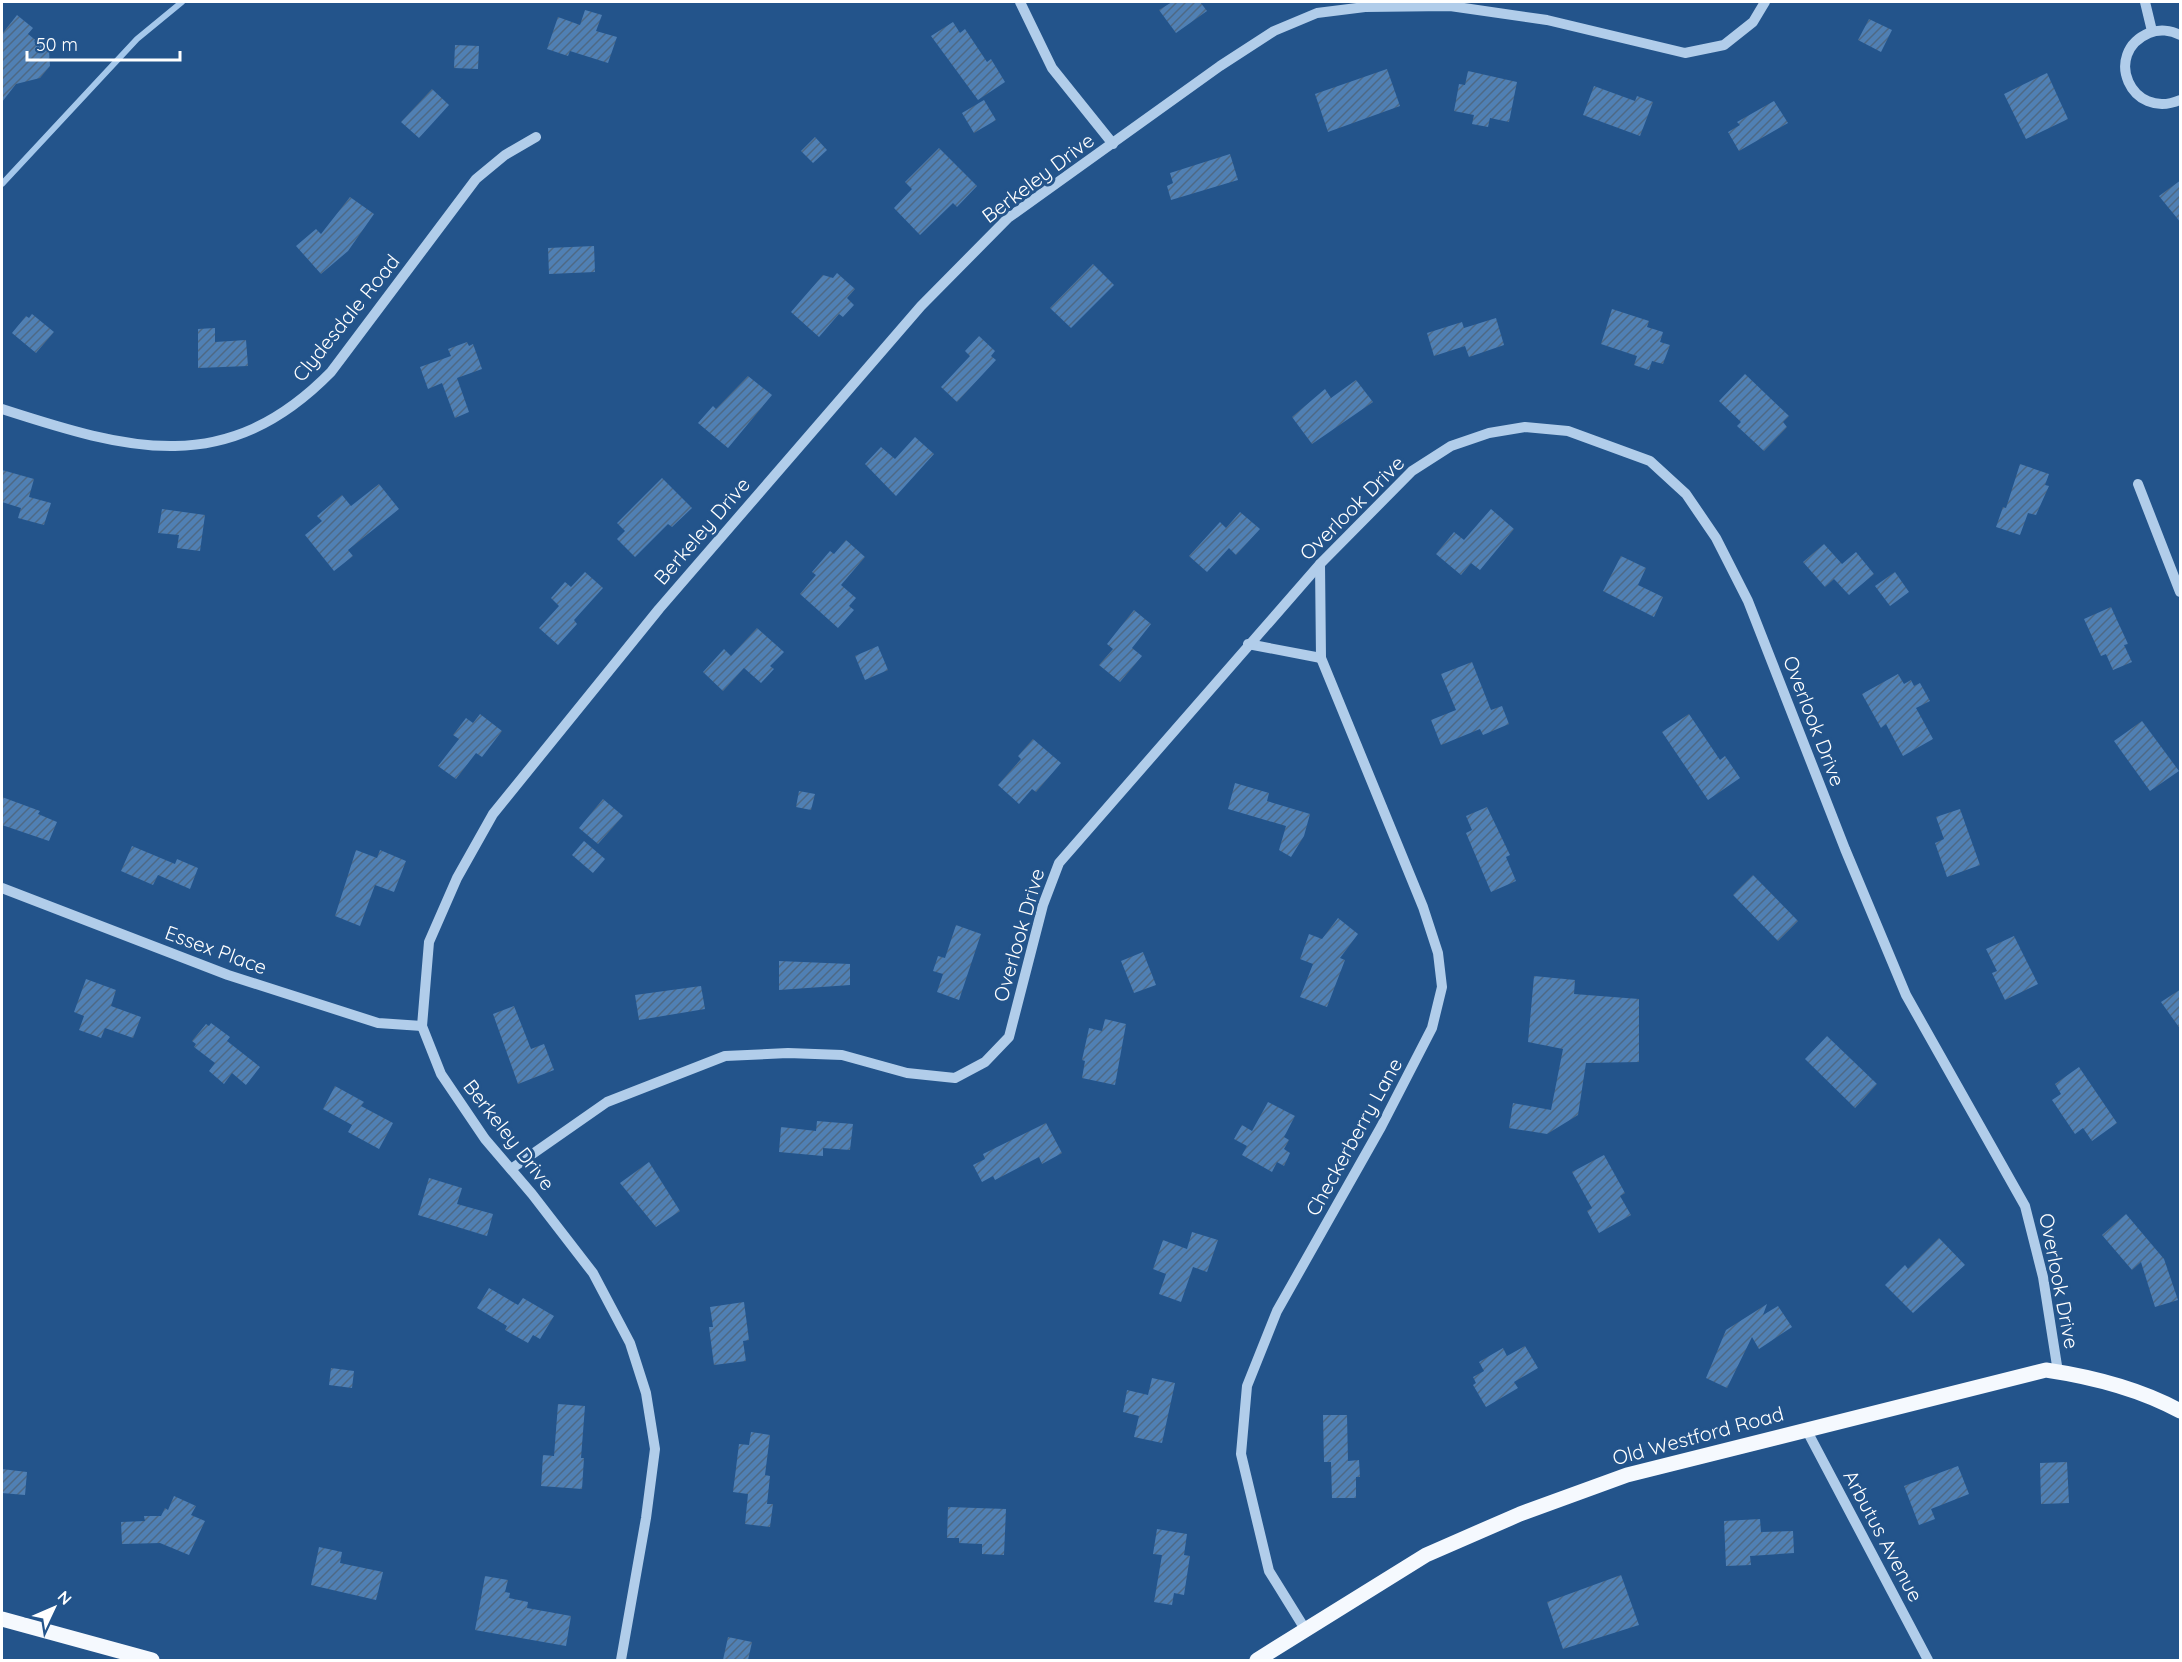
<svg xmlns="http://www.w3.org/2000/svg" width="2182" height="1662" font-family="Quicksand,sans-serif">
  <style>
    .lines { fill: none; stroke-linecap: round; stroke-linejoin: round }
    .stream { stroke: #a5c8eb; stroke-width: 6 }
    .building { fill: url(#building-hatch) }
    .minor { stroke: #b1cdea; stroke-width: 10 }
    .major { stroke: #f5f9fe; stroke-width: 15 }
    .labels { text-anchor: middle; stroke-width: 6; stroke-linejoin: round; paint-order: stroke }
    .street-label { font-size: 20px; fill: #fff; stroke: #23548b }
  </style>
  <defs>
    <pattern id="building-hatch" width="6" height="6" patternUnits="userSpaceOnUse" patternTransform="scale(1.5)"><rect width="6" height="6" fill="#5080b4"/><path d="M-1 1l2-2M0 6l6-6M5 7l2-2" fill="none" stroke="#4e6985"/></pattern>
  </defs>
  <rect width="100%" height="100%" fill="#23548b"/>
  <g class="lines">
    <!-- stream -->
    <path class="stream" d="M2 184 137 39 182 2"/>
  </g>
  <!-- building -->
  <g class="building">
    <path d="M1172 2H1200L1207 11 1176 33 1159 10Z"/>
    <path d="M585 10 602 15 596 31 617 37 608 63 570 51 568 56 547 49 558 17 580 25Z"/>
    <path d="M17 15 33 28 28 34 49 51 50 66 40 78 16 84 2 102V34Z"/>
    <path d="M1869 19 1892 30 1881 52 1858 40Z"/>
    <path d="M953 22 960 33 965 29 987 62 991 59 1005 82 978 100 931 36Z"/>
    <path d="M455 45 479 46 478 69 454 68Z"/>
    <path d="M1387 69 1400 106 1328 132 1315 94Z"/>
    <path d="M1468 71 1517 82 1509 122 1490 118 1488 127 1472 124 1474 115 1454 111 1459 84 1465 85Z"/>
    <path d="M2047 73 2068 119 2026 139 2004 94Z"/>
    <path d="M1594 86 1635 101 1637 96 1653 102 1640 136 1583 115Z"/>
    <path d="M432 89 449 105 419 138 401 122Z"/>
    <path d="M984 100 996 120 974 133 962 113Z"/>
    <path d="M1774 101 1788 123 1739 151 1728 132 1740 125 1737 122Z"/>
    <path d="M815 137 827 150 813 163 801 151Z"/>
    <path d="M939 148 977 186 957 207 953 203 920 235 894 208 912 189 905 182Z"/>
    <path d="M1230 154 1238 180 1171 200 1167 186 1173 183 1170 173Z"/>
    <path d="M2181 180V223L2159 196Z"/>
    <path d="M350 197 374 214 348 251 321 274 296 246 316 229 321 234Z"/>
    <path d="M594 246 595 272 549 274 548 248Z"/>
    <path d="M1093 264 1114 285 1071 328 1050 308Z"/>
    <path d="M837 273 855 289 847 298 854 305 843 317 839 314 819 337 791 312 823 275 833 278Z"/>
    <path d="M1612 309 1649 321 1647 327 1663 332 1660 342 1670 345 1663 364 1652 361 1649 370 1634 365 1637 356 1601 344Z"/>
    <path d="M32 314 54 332 36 353 12 333 26 316 29 318Z"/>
    <path d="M1496 318 1504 345 1469 357 1465 346 1434 356 1427 333 1462 322 1464 328Z"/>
    <path d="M215 328V342L246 340 248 366 198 368V329Z"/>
    <path d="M979 336 995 351 991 356 996 360 957 402 941 387 970 356 965 351Z"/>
    <path d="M467 342 469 346 473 344 482 369 457 378 469 412 455 418 442 383 428 389 420 367 451 356 448 349Z"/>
    <path d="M1745 374 1789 416 1783 422 1787 427 1764 451 1737 426 1741 422 1719 401Z"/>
    <path d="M748 376 772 395 728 448 698 423 713 406 716 409Z"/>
    <path d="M1356 380 1373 402 1312 444 1292 417 1325 389 1331 398Z"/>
    <path d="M915 437 934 454 896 496 865 464 881 447 895 459Z"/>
    <path d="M2020 464 2049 474 2045 485 2049 486 2036 515 2028 513 2020 535 1996 527 2003 507 2006 508Z"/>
    <path d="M2 470 34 479 29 497 51 503 44 525 18 518 21 508 2 502Z"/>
    <path d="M662 478 692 508 672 527 668 524 635 557 617 539 625 531 617 523Z"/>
    <path d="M379 484 399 509 348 550 353 556 334 571 305 535 322 521 317 516 342 495 351 506Z"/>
    <path d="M162 509 205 515 200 551 177 548 179 535 158 533Z"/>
    <path d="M1491 509 1514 529 1480 570 1471 563 1461 575 1436 554 1454 532 1464 540Z"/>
    <path d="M1240 512 1260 529 1236 555 1229 548 1207 572 1189 556 1220 522 1226 528Z"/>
    <path d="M846 540 865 557 841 585 856 598 849 606 854 610 838 628 800 594 816 575 812 572 830 551 834 554Z"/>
    <path d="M1824 544 1842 564 1856 552 1874 574 1849 595 1834 579 1825 587 1803 562Z"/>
    <path d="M1621 556 1646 568 1638 585 1663 597 1654 617 1603 591Z"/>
    <path d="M585 572 603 588 574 620 577 624 558 645 539 628 559 606 551 598 565 582 571 587Z"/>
    <path d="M1895 572 1909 592 1890 606 1875 586Z"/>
    <path d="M2111 607 2128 644 2124 645 2132 662 2113 670 2106 654 2101 656 2084 619Z"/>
    <path d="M1134 610 1151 624 1132 648 1142 656 1120 682 1099 665 1113 649 1107 644Z"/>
    <path d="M757 628 784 652 770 666 774 669 761 683 744 668 723 691 703 672 724 649 731 656Z"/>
    <path d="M878 646 888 670 865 680 855 656Z"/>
    <path d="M1472 662 1491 710 1502 706 1509 724 1483 735 1480 729 1441 745 1431 720 1456 710 1441 674Z"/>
    <path d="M1898 674 1904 684 1911 680 1914 686 1920 683 1930 701 1916 708 1933 739 1903 756 1886 724 1881 728 1862 694Z"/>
    <path d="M480 714 502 731 482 757 476 753 456 779 438 766 459 739 453 735 466 718 473 723Z"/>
    <path d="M1689 714 1720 760 1725 756 1740 778 1708 800 1662 732Z"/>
    <path d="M2142 721 2179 771 2150 791 2114 741Z"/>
    <path d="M1033 739 1061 763 1036 792 1032 789 1019 804 998 785 1021 759 1018 756Z"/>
    <path d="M1235 783 1269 793 1267 801 1310 814 1304 836 1291 857 1279 850 1286 826 1228 809Z"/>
    <path d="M799 791 815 794 811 810 796 807Z"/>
    <path d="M2 797 40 811 38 814 57 822 49 841 2 825Z"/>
    <path d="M603 799 623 816 598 844 579 828Z"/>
    <path d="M1487 807 1510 855 1506 857 1516 881 1491 892 1466 833 1472 830 1466 816Z"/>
    <path d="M1960 809 1980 865 1947 877 1935 843 1944 839 1936 817Z"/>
    <path d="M584 841 605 859 593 873 572 855Z"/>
    <path d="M132 846 175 864 177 859 198 868 190 889 158 875 153 885 121 871Z"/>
    <path d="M356 850 377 858 380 850 406 861 394 892 375 885 360 926 335 916Z"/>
    <path d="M1753 875 1798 921 1778 941 1733 895Z"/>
    <path d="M1338 918 1358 934 1340 958 1345 960 1327 1007 1300 997 1313 964 1300 959 1309 934 1322 939Z"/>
    <path d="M956 925 981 934 959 1000 937 992 943 974 933 971 938 956 945 958Z"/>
    <path d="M2014 936 2038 984 2005 1000 1992 973 1997 971 1986 949Z"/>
    <path d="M1143 952 1156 985 1134 993 1121 961Z"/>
    <path d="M779 961 850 964V985L779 990Z"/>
    <path d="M1534 976 1575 980 1574 994 1639 999V1062L1586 1063 1578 1115 1547 1134 1509 1128 1513 1103 1551 1110 1563 1049 1528 1042Z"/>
    <path d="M86 979 116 990 111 1006 141 1017 133 1038 105 1028 101 1038 79 1030 84 1016 74 1012Z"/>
    <path d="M701 986 705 1009 639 1020 635 995Z"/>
    <path d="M2181 989V1030L2161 1002Z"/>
    <path d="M514 1006 531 1049 544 1044 554 1070 518 1084 493 1014Z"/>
    <path d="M1105 1019 1126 1024 1115 1085 1082 1078 1085 1061 1082 1060 1089 1028 1102 1031Z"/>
    <path d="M211 1023 230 1037 227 1041 260 1067 246 1085 232 1073 224 1084 209 1071 215 1063 194 1047 196 1044 192 1041 206 1024 209 1026Z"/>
    <path d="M1827 1036 1877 1084 1855 1108 1805 1059Z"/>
    <path d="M2079 1067 2117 1123 2092 1141 2083 1128 2075 1134 2052 1100 2061 1094 2055 1084Z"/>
    <path d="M335 1086 364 1102 361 1106 393 1123 379 1149 348 1132 352 1125 323 1109Z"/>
    <path d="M1268 1102 1295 1116 1284 1137 1289 1140 1284 1149 1290 1153 1284 1166 1277 1162 1272 1172 1242 1155 1247 1146 1234 1139 1242 1125 1252 1131Z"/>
    <path d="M817 1121 853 1124 850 1150 823 1148V1156L779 1152 781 1127 816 1131Z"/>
    <path d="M1046 1123 1062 1153 1042 1164 1039 1157 995 1180 993 1176 982 1182 973 1165 985 1159 983 1154Z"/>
    <path d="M1604 1155 1625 1193 1620 1196 1631 1215 1599 1233 1587 1211 1592 1208 1572 1172Z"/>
    <path d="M649 1162 680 1211 656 1227 620 1183Z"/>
    <path d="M429 1178 462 1188 457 1204 493 1214 487 1236 418 1215Z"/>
    <path d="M2126 1214 2164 1259 2178 1300 2155 1307 2141 1262 2132 1270 2102 1235Z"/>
    <path d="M1192 1232 1218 1240 1207 1272 1193 1267 1181 1302 1159 1294 1166 1274 1153 1269 1163 1240 1187 1249Z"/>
    <path d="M1939 1238 1965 1265 1913 1313 1885 1285 1905 1265 1908 1269Z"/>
    <path d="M489 1288 518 1305 523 1298 554 1316 540 1339 533 1335 528 1343 505 1330 507 1326 477 1308Z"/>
    <path d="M744 1302 749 1340 743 1341 746 1361 714 1365 709 1327H713L710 1307Z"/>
    <path d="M1767 1304 1763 1315 1778 1306 1792 1327 1759 1349 1752 1337 1727 1388 1706 1378 1726 1330Z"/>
    <path d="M1525 1346 1538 1368 1514 1382 1518 1388 1486 1407 1473 1385 1476 1383 1473 1377 1484 1371 1479 1362 1503 1348 1507 1356Z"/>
    <path d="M331 1368 354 1371 352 1388 329 1385Z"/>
    <path d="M1152 1378 1175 1383 1162 1443 1134 1437 1139 1416 1123 1412 1127 1390 1148 1395Z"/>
    <path d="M558 1404 585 1406 581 1458H584L582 1489 541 1486 543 1455 554 1456Z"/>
    <path d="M1323 1415H1347L1348 1461 1359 1460 1360 1477H1356V1498H1332L1331 1462H1324Z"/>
    <path d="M751 1432 770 1435 765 1475 770 1476 767 1504H773L770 1527 745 1524 748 1494 733 1492 739 1444 749 1445Z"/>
    <path d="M2067 1462 2069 1503 2041 1504 2040 1463Z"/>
    <path d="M1958 1466 1969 1494 1931 1509 1935 1519 1919 1525 1904 1486Z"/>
    <path d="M2 1469 27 1472 25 1495 2 1493Z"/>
    <path d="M174 1496 196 1506 191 1515 205 1521 189 1555 160 1543 122 1544 121 1522 145 1521 144 1516H161L165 1508 168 1510Z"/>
    <path d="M948 1507 1006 1509 1004 1555 982 1554V1544L959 1543V1538H947Z"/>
    <path d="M1760 1519 1761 1532 1793 1531 1794 1553 1750 1556 1751 1565 1726 1566 1724 1521Z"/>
    <path d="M1157 1529 1187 1534 1184 1555 1190 1556 1184 1595 1174 1593 1172 1605 1154 1602 1162 1555 1153 1554Z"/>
    <path d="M319 1547 342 1552 340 1563 383 1572 376 1600 311 1585Z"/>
    <path d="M1621 1575 1639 1625 1563 1649 1547 1602Z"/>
    <path d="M485 1576 508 1580 505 1592 510 1593 509 1598 528 1602 527 1608 571 1616 566 1646 475 1630Z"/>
    <path d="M728 1637 752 1642 748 1660H723Z"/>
  </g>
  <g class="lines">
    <!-- minor -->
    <g class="minor">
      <path d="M1020 2 1052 68 1113 144"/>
      <path d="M2145 2 2152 31"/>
      <path d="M2180 35C2171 30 2159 29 2149 33 2102 53 2131 121 2180 100"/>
      <path d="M2 409C129 450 226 479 331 372L476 179 505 155 536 137"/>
      <path d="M2138 484 2180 592"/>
      <path d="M1248 644 1321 658"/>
      <path d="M2 888 228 975 378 1023 422 1026"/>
      <path d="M511 1169 607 1102 725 1056 788 1053 842 1055 907 1073 955 1078 985 1062 1009 1037 1043 905 1059 863 1320 564 1412 471 1451 446 1489 433 1525 427 1568 431 1650 461 1686 494 1716 538 1748 601 1845 849 1906 995 2025 1206 2043 1277 2058 1372"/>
      <path d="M1806 1429 1928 1660"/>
      <path d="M1305 1629 1269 1571 1241 1454 1247 1386 1277 1311 1381 1127 1432 1028 1442 987 1438 953 1423 907 1321 658 1320 564"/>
      <path d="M621 1660 646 1518 655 1449 646 1393 630 1343 593 1273 532 1194 485 1139 441 1074 422 1026 429 942 457 878 493 814 659 609 921 306 1008 218 1220 66 1274 31 1317 13 1365 7 1450 6 1547 20 1685 53 1724 45 1753 22 1765 2"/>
    </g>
    <!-- major -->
    <g class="major">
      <path d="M2 1619 152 1660"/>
      <path d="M1257 1660 1426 1555 1520 1514 1627 1475 2046 1370C2093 1377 2138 1388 2180 1411"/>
    </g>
  </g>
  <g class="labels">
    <!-- street labels -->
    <g class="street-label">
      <text transform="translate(1038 178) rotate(-37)" y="7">Berkeley Drive</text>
      <text transform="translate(346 318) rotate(-51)" y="7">Clydesdale Road</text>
      <text transform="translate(1352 508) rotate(-45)" y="7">Overlook Drive</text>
      <text transform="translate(702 531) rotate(-49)" y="7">Berkeley Drive</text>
      <text transform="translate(1814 721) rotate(69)" y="7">Overlook Drive</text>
      <text transform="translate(1019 935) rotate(-74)" y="7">Overlook Drive</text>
      <text transform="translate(216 950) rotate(20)" y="7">Essex Place</text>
      <text transform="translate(509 1135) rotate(52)" y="7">Berkeley Drive</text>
      <text transform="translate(1354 1137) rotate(-61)" y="7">Checkerberry Lane</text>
      <text transform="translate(2059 1281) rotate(79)" y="7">Overlook Drive</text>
      <text transform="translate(1698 1436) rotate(-15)" y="7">Old Westford Road</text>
      <text transform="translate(1883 1536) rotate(62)" y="7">Arbutus Avenue</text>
    </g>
  </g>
  <!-- border -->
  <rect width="2182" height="1662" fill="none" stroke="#ffffff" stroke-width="6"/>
  <!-- north arrow -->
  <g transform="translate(54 1608) rotate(46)" stroke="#23548b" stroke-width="4.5" paint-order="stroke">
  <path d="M0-4.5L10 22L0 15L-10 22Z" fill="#ffffff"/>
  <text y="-9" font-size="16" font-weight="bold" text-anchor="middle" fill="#ffffff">N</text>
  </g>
  <!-- scale -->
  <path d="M27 51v9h153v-9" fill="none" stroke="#ffffff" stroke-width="3"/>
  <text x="36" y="51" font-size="18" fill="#ffffff" stroke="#23548b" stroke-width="4.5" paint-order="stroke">50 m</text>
</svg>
